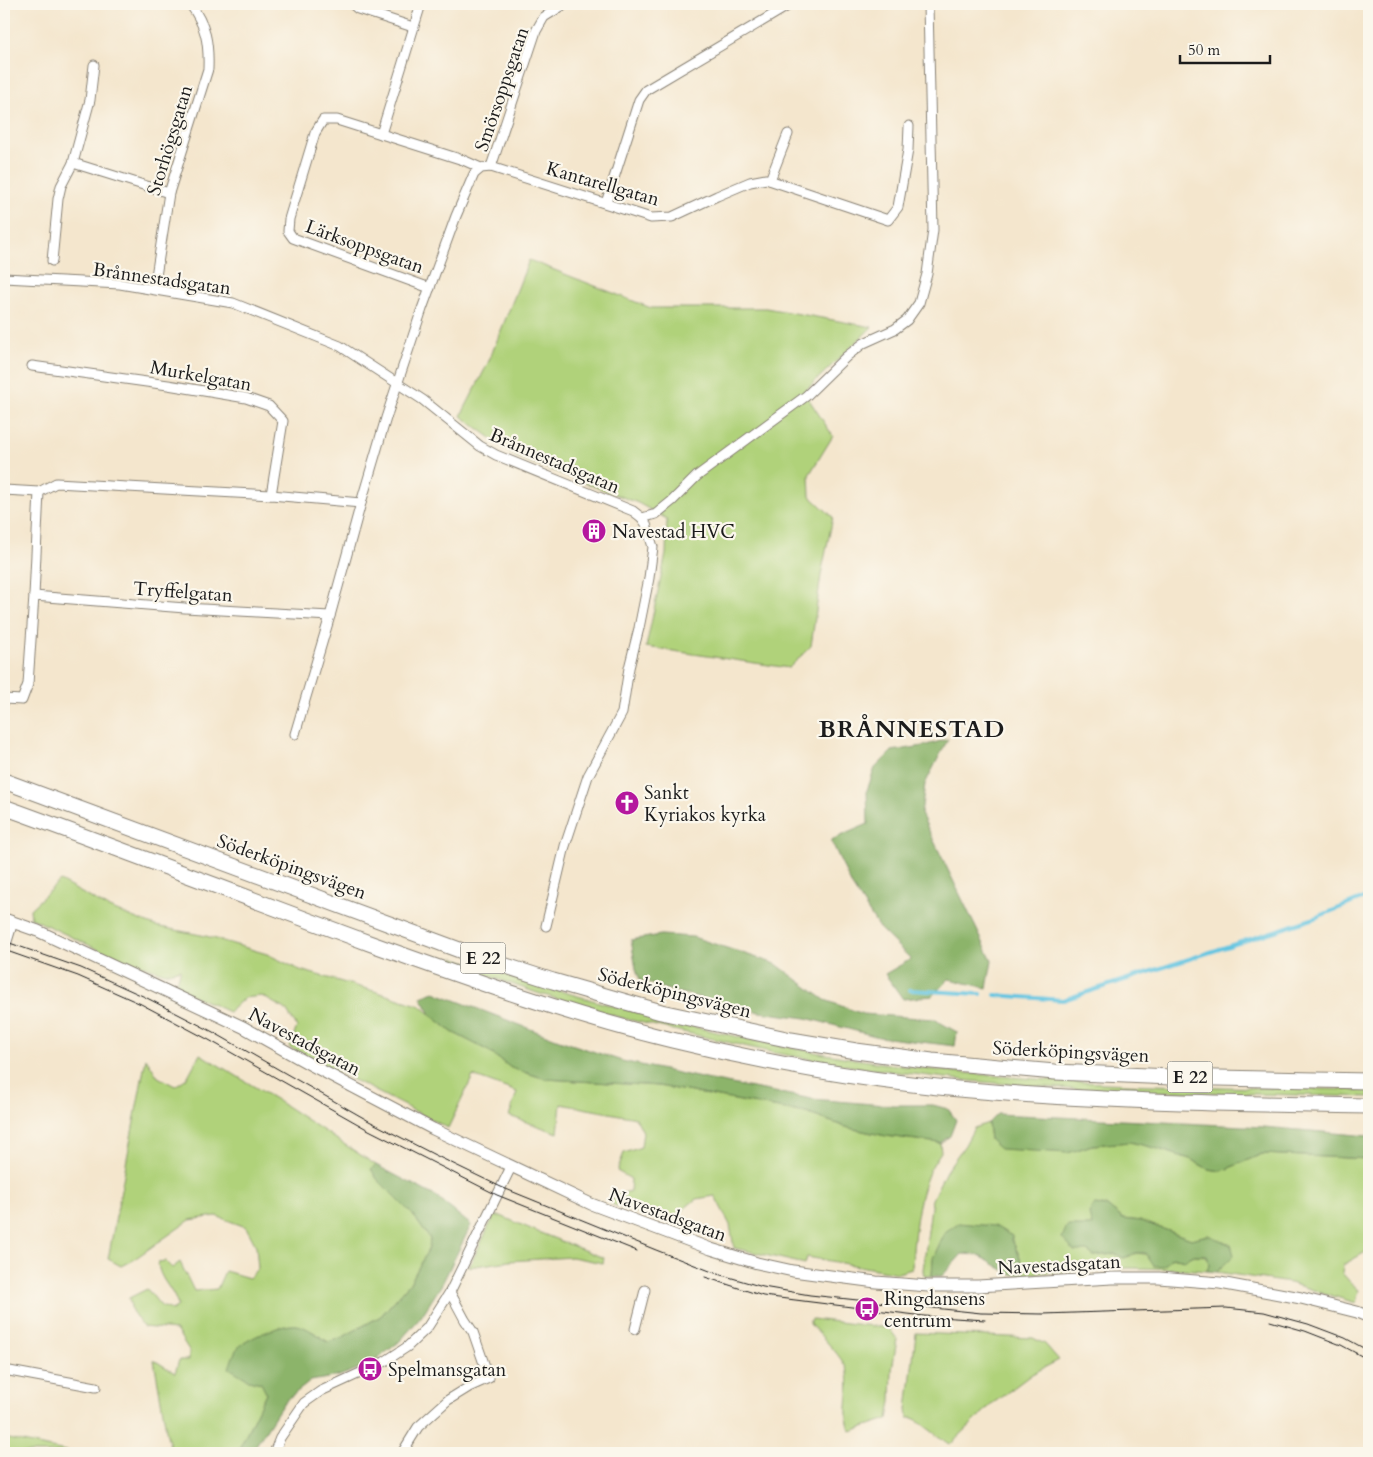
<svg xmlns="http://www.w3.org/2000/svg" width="1373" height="1457" font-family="Cardo,serif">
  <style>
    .green { fill: #b0d27a; stroke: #66774b }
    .forest { fill: #8cb46a; stroke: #546843 }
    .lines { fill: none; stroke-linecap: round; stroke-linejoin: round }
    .stream { stroke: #63c5e1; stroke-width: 4 }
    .minor-casing { stroke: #888174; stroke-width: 11 }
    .tertiary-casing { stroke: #888174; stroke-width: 13 }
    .trunk-casing { stroke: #888174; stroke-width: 17 }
    .minor { stroke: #fff; stroke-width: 9 }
    .tertiary { stroke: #fff; stroke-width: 11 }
    .trunk { stroke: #fff; stroke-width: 15 }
    .tram { stroke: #1c1c1c; stroke-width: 1 }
    .labels { text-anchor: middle; stroke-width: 4.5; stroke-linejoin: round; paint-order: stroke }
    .shield { fill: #fbf7ec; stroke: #5f5e5a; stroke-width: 1 }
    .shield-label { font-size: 18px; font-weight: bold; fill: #1c1c1c }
    .street-label { font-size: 19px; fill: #1c1c1c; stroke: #fbf7ec }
    .poi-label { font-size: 19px; fill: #1c1c1c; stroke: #fbf7ec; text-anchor: start }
    .district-label { font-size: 24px; font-weight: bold; letter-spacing: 1px; fill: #1c1c1c; stroke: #fbf7ec }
  </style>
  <rect width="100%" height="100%" fill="#fbf7ec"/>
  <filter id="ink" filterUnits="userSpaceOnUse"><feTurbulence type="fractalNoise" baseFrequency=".02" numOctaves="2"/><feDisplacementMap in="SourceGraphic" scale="10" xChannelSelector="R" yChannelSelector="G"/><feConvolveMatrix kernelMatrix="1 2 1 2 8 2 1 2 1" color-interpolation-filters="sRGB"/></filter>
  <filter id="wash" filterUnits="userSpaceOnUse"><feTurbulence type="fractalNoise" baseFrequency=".0096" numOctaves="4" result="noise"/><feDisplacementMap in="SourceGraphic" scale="20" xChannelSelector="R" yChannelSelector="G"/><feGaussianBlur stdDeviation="1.12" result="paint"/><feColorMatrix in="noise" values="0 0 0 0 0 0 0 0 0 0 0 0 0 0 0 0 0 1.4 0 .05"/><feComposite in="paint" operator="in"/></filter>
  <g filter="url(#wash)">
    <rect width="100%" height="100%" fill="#f4e6cd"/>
    <!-- green -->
    <g class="green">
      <path d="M529 260 651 308H766L872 327 804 392 833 436 809 475 810 496 833 517 821 575 811 646 789 668 646 647 666 554 667 519 638 503 517 457 461 416 488 363Z"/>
      <path d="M60 881 109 908 155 926 206 936 267 954 300 970 374 991 421 1006 452 1032 487 1050 511 1068 546 1079 659 1086 806 1113 849 1128 886 1136 940 1143 941 1152C937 1158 932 1165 929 1172 917 1199 913 1240 912 1269L898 1273 807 1257 805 1264 734 1248 730 1225 715 1196 696 1199 674 1217 658 1220 611 1204 615 1195 630 1191 631 1179 617 1171 624 1153 641 1147 643 1132 636 1118 561 1104 558 1133 509 1116 517 1092 473 1076 448 1128 289 1047 297 1027 286 1010 262 996 244 998 229 1012 175 987 181 969 165 973 141 965 127 963 31 918 30 909Z"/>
      <path d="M455 958C628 1015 805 1060 987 1075 1114 1087 1242 1087 1369 1090V1097L1070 1089 970 1081 856 1067 775 1053 626 1019 537 993 455 964 451 962 450 959Z"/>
      <path d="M200 1054 275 1099 376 1165 372 1169 377 1179 413 1215 430 1239 429 1248 410 1283 381 1316 343 1337 328 1342 313 1332 297 1325 249 1380 262 1383 266 1393 237 1453H172L167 1435 154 1360 175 1373 179 1360H189V1350L176 1330 143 1327 132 1311 129 1298 147 1289 161 1306 172 1310 178 1306C174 1289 158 1279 158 1262L165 1261 172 1268 180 1262 194 1291 217 1289 225 1271 249 1278 258 1268 256 1246 246 1227 216 1216 190 1220 133 1260 121 1266 108 1259 146 1058 158 1077 175 1086 187 1078Z"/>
      <path d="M988 1123 990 1140 1068 1153 1092 1145 1130 1142 1155 1148 1190 1159 1208 1169 1222 1171 1262 1154 1369 1159V1250L1343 1265 1342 1273 1350 1282 1359 1290 1356 1303 1290 1283 1217 1272 1234 1255 1208 1235 1191 1239 1141 1221 1123 1219 1107 1206 1093 1226 1087 1251 1094 1256 1114 1254 1124 1258 1136 1253 1172 1257 1185 1260 1194 1255 1207 1256 1209 1264 1207 1271 1183 1269 1129 1268 1024 1274 1019 1255 1012 1240 933 1258 932 1276H924L923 1270 932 1199 946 1171 965 1145 974 1128Z"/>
      <path d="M494 1216H501L538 1232 604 1258 603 1263 572 1257 509 1261 469 1267Z"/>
      <path d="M812 1319 889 1328 897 1339 892 1370 891 1401 888 1419 851 1431C842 1414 851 1392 848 1373 845 1359 820 1335 810 1324V1320Z"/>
      <path d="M916 1333 1033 1338 1045 1344 1059 1360 1032 1374 992 1404 950 1445 914 1418H908L907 1409Z"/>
      <path d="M4 1438 75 1453H4Z"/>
    </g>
    <!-- forest -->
    <g class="forest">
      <path d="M948 739 925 784 921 814 992 961 987 988 949 979 932 996 903 999 885 974 911 959 879 928 852 886 831 840 868 824 867 790 875 768 892 751 923 746Z"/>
      <path d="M661 935 693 937 776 964 825 1000 863 1014 934 1019 957 1032 955 1046 879 1037 806 1018 759 1012 665 989 640 980 636 969 631 940Z"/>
      <path d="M434 992 559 1040 622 1061 715 1081 812 1099 884 1105H933L948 1109 956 1120 950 1136 940 1143 886 1136 849 1128 806 1113 659 1086 546 1079 511 1068 487 1050 452 1032 432 1016 421 997Z"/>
      <path d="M997 1114 1264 1127 1369 1136V1159L1262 1154 1222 1171 1208 1169 1190 1159 1155 1148 1130 1142 1092 1145 1068 1153 1000 1149 990 1140 988 1123Z"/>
      <path d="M376 1165 435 1196 471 1225 442 1284 421 1317 399 1342 371 1364 339 1376 311 1381 284 1402 251 1453H237L266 1393 261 1383 249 1380 229 1368C231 1363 233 1355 236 1350 244 1339 283 1323 297 1325 306 1326 320 1337 328 1342L343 1337 381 1316 410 1283 429 1248 430 1239 413 1215 377 1179 371 1169Z"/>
      <path d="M1094 1205 1107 1206 1123 1219 1141 1221 1191 1239 1208 1235 1231 1245 1234 1255 1217 1272 1207 1271 1209 1264 1207 1255H1194L1185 1260 1172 1257 1164 1266H1154L1145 1253H1136L1124 1258 1114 1254 1094 1256 1087 1251H1074L1062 1238 1067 1226H1092L1089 1214Z"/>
      <path d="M958 1223 995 1226 1012 1236V1240L1019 1255 1024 1274 1012 1275 978 1255 962 1254 942 1276H932L933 1258 945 1232Z"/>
    </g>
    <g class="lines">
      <!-- stream -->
      <g class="stream">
        <path d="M910 990 981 994"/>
        <path d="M995 995 1063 1000 1312 919 1369 896"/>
      </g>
    </g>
  </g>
  <g filter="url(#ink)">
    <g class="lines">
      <defs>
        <g id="minor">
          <path d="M352 4 358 9 413 27"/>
          <path d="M381 134 421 4"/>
          <path d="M73 163 169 193"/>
          <path d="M491 167 536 31 544 17 565 4"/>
          <path d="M770 180 788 134"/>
          <path d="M606 203 639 100 646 90 791 4"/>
          <path d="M52 261 58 199 61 186 73 163 90 100 94 65"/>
          <path d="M4 278 120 284 233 303 340 346 423 400 480 446 496 455 633 511 642 518 646 524 653 547 649 578 639 628 629 668 622 713 588 776 565 846 546 926"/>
          <path d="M430 288 293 238 288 231 289 219 315 133 323 120H337L463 160 481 168"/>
          <path d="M154 289 169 193 208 69C209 43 206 25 190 4"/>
          <path d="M32 366 168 385 246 398 269 406 283 421 271 495"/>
          <path d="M4 490 39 492 56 483 271 495 361 503"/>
          <path d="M642 518 656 514 672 501 697 476 806 396 847 356 864 343 895 329 907 320 919 303 927 274 933 230 928 4"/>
          <path d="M34 596 39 492"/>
          <path d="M4 699 22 700 28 684 34 596 185 608 330 616"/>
          <path d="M295 734 330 616 361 503 386 418 422 309 456 216 474 174 481 168 491 167 651 218 672 217 717 196 750 182 766 179 888 220 898 207 908 150 909 126"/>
          <path d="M4 951 13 922"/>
          <path d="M635 1329 645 1290"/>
          <path d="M4 1370 96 1387"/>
          <path d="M274 1453 280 1438 304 1403 321 1391 384 1362 407 1347 427 1328 450 1292 511 1167"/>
          <path d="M402 1453 418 1427 448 1400 469 1387 489 1378 473 1332 465 1320 450 1292"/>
        </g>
        <path id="tertiary" d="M4 919 38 931 243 1027 313 1066 433 1129 591 1204 711 1249 757 1263 793 1271 838 1277 876 1282 928 1286H978L1112 1278H1159L1220 1283 1301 1298 1357 1312 1369 1317"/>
        <g id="trunk">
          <path d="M4 781 481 958 553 981 661 1012 791 1040 856 1051 932 1061 1055 1072 1171 1077 1369 1081"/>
          <path d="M4 807C126 851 247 898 369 943 469 979 569 1015 672 1040 778 1066 886 1084 994 1092 1119 1102 1244 1104 1369 1106"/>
        </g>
      </defs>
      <!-- minor casing -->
      <use href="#minor" class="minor-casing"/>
      <!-- tertiary casing -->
      <use href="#tertiary" class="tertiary-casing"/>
      <!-- trunk casing -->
      <use href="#trunk" class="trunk-casing"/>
      <!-- minor -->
      <use href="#minor" class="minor"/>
      <!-- tertiary -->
      <use href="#tertiary" class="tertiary"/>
      <!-- trunk -->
      <use href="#trunk" class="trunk"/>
      <!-- tram -->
      <g class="tram">
        <path d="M4 941 81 968 145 997 213 1032 369 1121 435 1155 501 1187 656 1250 715 1273 763 1287 810 1295 981 1313 1043 1314 1226 1308 1264 1312 1308 1324 1345 1338 1369 1351"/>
        <path d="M4 950 78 976 141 1004 209 1040 365 1128 432 1162 497 1195 637 1251"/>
        <path d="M705 1277 763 1296 924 1316 985 1320"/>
        <path d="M1270 1321 1305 1331 1341 1345 1369 1360"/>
      </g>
    </g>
  </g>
  <!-- icons -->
  <defs>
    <symbol id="building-disc" viewBox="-11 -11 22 22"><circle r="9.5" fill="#b5179e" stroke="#fbf7ec"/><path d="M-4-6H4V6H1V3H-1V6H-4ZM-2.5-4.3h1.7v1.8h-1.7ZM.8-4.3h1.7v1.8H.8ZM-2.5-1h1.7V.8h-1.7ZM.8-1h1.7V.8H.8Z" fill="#fff"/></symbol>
    <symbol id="church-disc" viewBox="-11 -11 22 22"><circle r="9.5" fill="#b5179e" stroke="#fbf7ec"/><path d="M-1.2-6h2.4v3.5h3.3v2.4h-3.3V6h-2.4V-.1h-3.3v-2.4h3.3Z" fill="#fff"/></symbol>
    <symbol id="bus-disc" viewBox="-11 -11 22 22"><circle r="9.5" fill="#b5179e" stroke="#fbf7ec"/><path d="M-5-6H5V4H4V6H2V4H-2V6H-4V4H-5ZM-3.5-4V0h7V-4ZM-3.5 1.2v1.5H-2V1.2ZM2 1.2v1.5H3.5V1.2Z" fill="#fff"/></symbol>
  </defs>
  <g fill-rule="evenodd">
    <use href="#building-disc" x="580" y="517" width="28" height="28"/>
    <use href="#church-disc" x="613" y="789" width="28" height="28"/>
    <use href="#bus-disc" x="853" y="1295" width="28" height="28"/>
    <use href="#bus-disc" x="356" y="1355" width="28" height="28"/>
  </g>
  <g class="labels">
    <!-- shield labels -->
    <g class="shield">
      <rect x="460.5" y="942.5" width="45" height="31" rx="4"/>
      <rect x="1167.5" y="1061.5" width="45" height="31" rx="4"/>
    </g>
    <g class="shield-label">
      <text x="483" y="964">E 22</text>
      <text x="1190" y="1083">E 22</text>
    </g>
    <!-- street labels -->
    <g class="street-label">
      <text transform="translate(501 89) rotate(-71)" y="7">Smörsoppsgatan</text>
      <text transform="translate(169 140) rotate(-73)" y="7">Storhögsgatan</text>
      <text transform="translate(603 183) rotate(16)" y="7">Kantarellgatan</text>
      <text transform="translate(365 246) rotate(20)" y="7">Lärksoppsgatan</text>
      <text transform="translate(162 278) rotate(8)" y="7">Brånnestadsgatan</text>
      <text transform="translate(201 375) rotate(10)" y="7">Murkelgatan</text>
      <text transform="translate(555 460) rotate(23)" y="7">Brånnestadsgatan</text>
      <text transform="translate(183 591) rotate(4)" y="7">Tryffelgatan</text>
      <text transform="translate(292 866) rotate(20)" y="7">Söderköpingsvägen</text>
      <text transform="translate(675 992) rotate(14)" y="7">Söderköpingsvägen</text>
      <text transform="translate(305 1041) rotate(28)" y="7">Navestadsgatan</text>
      <text transform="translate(1071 1051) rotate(3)" y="7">Söderköpingsvägen</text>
      <text transform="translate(668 1214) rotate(20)" y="7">Navestadsgatan</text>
      <text transform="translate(1059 1264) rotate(-3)" y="7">Navestadsgatan</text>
    </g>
    <!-- poi labels -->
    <g class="poi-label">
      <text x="612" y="538">Navestad HVC</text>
      <text x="644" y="799">Sankt<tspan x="644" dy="22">Kyriakos kyrka</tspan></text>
      <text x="884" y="1305">Ringdansens<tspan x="884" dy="22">centrum</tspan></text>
      <text x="388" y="1376">Spelmansgatan</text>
    </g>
    <!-- district labels -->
    <g class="district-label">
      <text x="912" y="737">BRÅNNESTAD</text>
    </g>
  </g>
  <!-- margin -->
  <rect width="1373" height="1457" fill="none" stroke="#fbf7ec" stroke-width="20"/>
  <!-- scale -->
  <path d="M1180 55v8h90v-8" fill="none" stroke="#1c1c1c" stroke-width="2.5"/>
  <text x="1188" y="55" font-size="15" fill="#1c1c1c" stroke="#fbf7ec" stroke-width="4" paint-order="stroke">50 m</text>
</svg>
